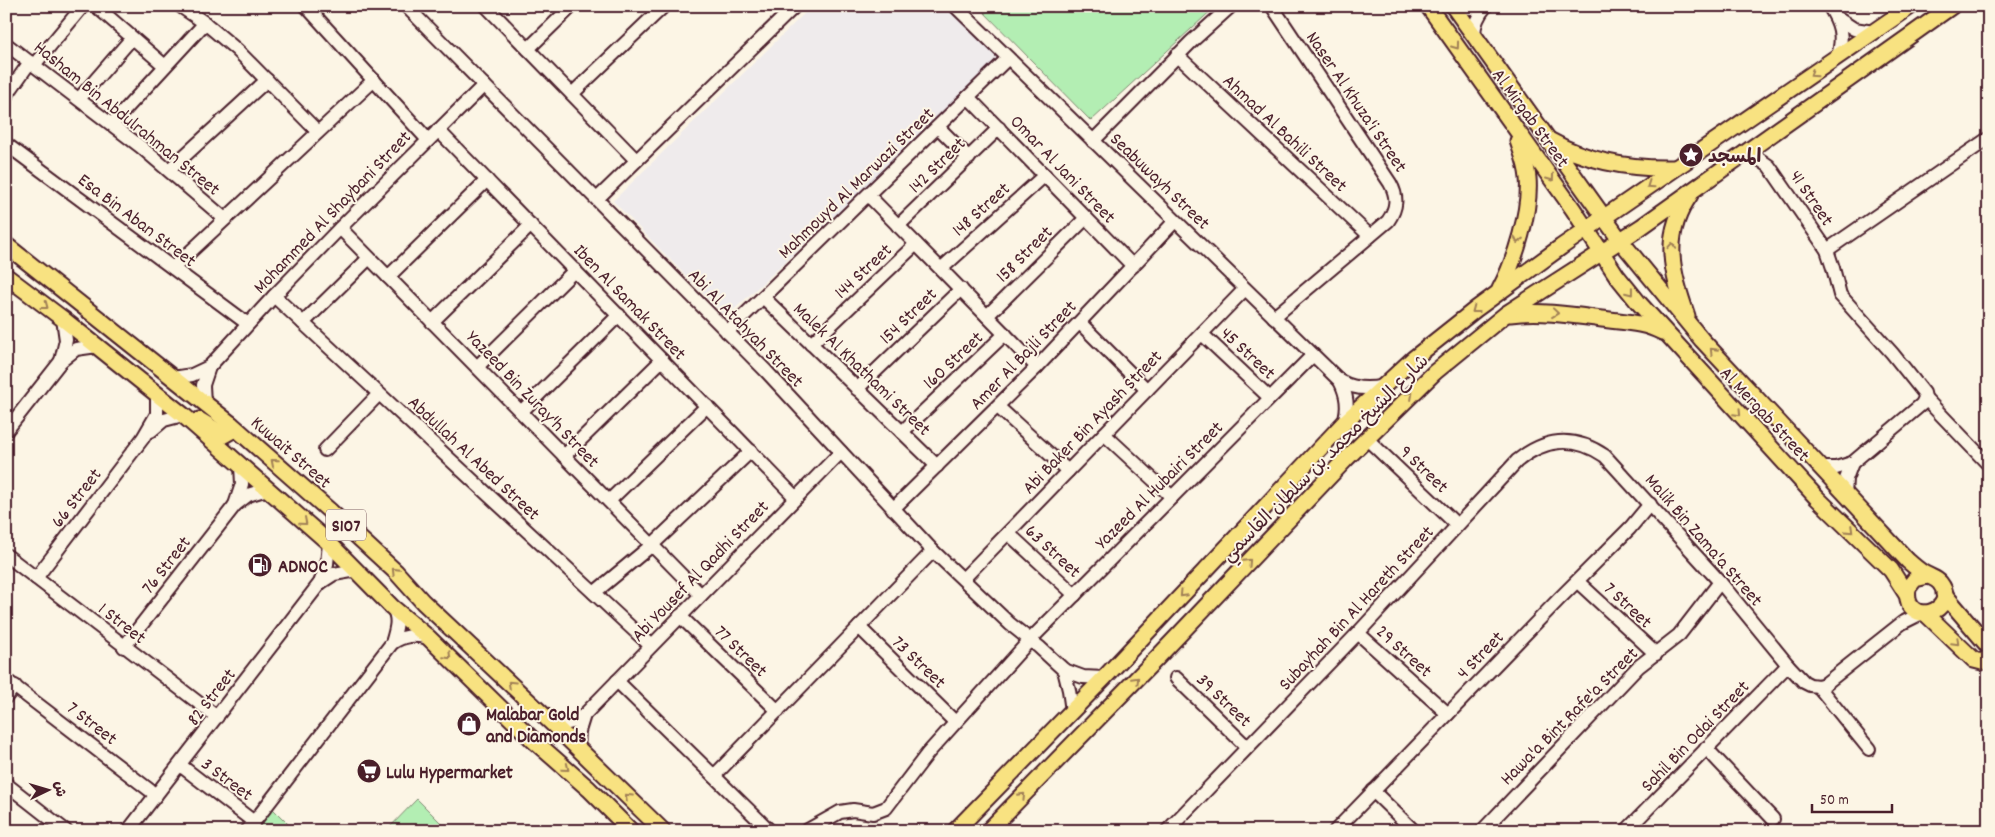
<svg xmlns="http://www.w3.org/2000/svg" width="1995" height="837" font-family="Dekko,'Playpen Sans Arabic',sans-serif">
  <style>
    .built { fill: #efebec }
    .green { fill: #b3eeb3; stroke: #7e866f }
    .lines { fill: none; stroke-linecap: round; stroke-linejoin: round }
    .minor-casing { stroke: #4a1f2b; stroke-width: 16 }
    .major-casing { stroke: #4a1f2b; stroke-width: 19 }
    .minor { stroke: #fcf5e5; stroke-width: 12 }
    .major { stroke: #f8e281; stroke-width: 15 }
    .oneway { stroke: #a18056 }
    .labels { text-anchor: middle; stroke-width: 4; stroke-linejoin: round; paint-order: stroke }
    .shield { fill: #fcf5e5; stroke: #7f5f63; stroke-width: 1 }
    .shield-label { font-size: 18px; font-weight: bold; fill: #4a1f2b }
    .street-label { font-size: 19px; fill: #4a1f2b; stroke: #fcf5e5 }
    .poi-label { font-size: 19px; font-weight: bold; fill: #4a1f2b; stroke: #fcf5e5; text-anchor: start }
  </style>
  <rect width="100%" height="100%" fill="#fcf5e5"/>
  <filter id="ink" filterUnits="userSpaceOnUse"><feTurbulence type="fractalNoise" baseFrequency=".02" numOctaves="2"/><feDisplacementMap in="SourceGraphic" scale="10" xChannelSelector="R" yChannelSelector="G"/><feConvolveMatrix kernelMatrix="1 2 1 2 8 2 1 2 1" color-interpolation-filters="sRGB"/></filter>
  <g filter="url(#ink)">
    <!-- built -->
    <path class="built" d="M812 6H948L1003 60 726 317 613 201Z"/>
    <!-- green -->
    <g class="green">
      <path d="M978 6H1216L1091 121Z"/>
      <path d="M417 799 449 831H386Z"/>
      <path d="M273 809 295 831H256Z"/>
    </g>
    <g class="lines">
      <defs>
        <g id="minor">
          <path d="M96 6 165 66"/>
          <path d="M180 6 205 23 237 50 318 132"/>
          <path d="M306 6 428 140"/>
          <path d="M406 6 766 371 933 551 1010 624 1039 647 1064 670 1083 677 1104 678"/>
          <path d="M486 6 636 160"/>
          <path d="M955 6 1340 381C1354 389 1367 390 1383 386"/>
          <path d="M1272 6 1390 183C1398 197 1397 208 1388 221L1274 317"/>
          <path d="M1456 6 1471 8 1481 6"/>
          <path d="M1829 6C1840 23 1844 36 1838 56"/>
          <path d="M1837 18 1854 29 1874 32"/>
          <path d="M1474 35C1474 24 1478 15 1486 6"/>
          <path d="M6 44 141 147 225 219"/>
          <path d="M528 49 572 6"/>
          <path d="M1177 55 1370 236"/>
          <path d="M34 65 83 6"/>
          <path d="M572 94 664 6"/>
          <path d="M6 96 30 62"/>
          <path d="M968 97 1133 266"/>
          <path d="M79 99 132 38"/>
          <path d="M112 124 205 23"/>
          <path d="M938 127 969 158"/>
          <path d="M438 130 796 498"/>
          <path d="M1093 141 1191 42 1231 6"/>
          <path d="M6 144 248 324"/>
          <path d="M1742 155 1756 157 1769 166 1827 250 1833 268 1840 295 1892 353 1924 393 1925 398 1922 404 1852 463 1836 468H1820"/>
          <path d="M169 170 267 80"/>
          <path d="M868 195 1037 367"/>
          <path d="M597 199 795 6"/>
          <path d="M898 226 999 128"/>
          <path d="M340 228 701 595"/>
          <path d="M1827 250 1989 138"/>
          <path d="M173 268 374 80"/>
          <path d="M941 269 1045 175"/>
          <path d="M388 277 487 180"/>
          <path d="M274 296 651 646"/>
          <path d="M763 297 937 466"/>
          <path d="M987 316 1086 218"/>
          <path d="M432 322 531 225"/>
          <path d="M303 323 369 258"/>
          <path d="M1080 323 1147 390"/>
          <path d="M727 332 1008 58"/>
          <path d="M1202 334 1270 398"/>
          <path d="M811 344 916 244"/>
          <path d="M61 361 66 340 63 319"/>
          <path d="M477 367 575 270"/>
          <path d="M173 378 192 375 209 367"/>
          <path d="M1340 381C1347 395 1349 407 1344 423"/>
          <path d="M857 389 961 289"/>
          <path d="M1925 398 1989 465"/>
          <path d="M204 403 203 385 209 367 274 296 340 228 484 85"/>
          <path d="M998 407 1068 471"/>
          <path d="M521 412 619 315"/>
          <path d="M6 431 61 361 76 349 97 346"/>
          <path d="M151 431 164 420 183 415"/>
          <path d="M902 432 1005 334"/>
          <path d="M1104 434 1172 497"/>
          <path d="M1366 438 1457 525"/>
          <path d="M325 450 379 394"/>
          <path d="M564 456 662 360"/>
          <path d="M1845 495 1846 479 1852 463"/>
          <path d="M609 501 707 406"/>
          <path d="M235 505 242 484 241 466"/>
          <path d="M893 509 1037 367 1175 221"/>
          <path d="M1008 533 1075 595"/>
          <path d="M6 555 217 717"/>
          <path d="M36 578 143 438 157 414V394"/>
          <path d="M963 579 1245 289"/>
          <path d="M1578 582 1656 654"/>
          <path d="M320 583 334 574 357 570"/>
          <path d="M594 593 652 545 751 451"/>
          <path d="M680 616 778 711"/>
          <path d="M859 627 955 722"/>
          <path d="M1358 633 1448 714"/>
          <path d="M392 643C404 635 415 634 429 638"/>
          <path d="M124 647 235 505 248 495 267 489"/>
          <path d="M1064 670 1069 690 1072 711"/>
          <path d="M1176 678 1247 747"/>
          <path d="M6 680 156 795"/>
          <path d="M617 681 770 831"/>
          <path d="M1818 686 1869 749"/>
          <path d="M6 697 15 686"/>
          <path d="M555 726 573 722 584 715 841 452"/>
          <path d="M578 748 579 731 584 715"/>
          <path d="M1706 748 1773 819"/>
          <path d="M180 765 254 822"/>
          <path d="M714 776 933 551"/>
          <path d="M6 784 66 831"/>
          <path d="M1373 791 1414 831"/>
          <path d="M128 831 320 583 327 564 329 543"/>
          <path d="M247 831 392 643C396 630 400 618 392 607"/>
          <path d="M806 831 840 812 853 810 873 813 886 808 928 753 1030 640 1313 355"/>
          <path d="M1167 831 1358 633 1517 461C1545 438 1574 435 1605 456L1720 582 1788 665 1804 682 1810 685 1818 686 1825 684 1902 623 1922 613"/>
          <path d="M1335 831 1559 599 1630 528 1650 504"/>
          <path d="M1482 831 1638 667 1679 635 1720 582"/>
          <path d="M1626 831 1788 665"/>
        </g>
        <g id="major">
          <path d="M1428 6 1573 209 1617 276 1638 302 1817 498 1891 570 1907 595"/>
          <path d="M1453 6 1620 240 1702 340 1908 561C1914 566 1920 572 1927 575 1932 578 1936 578 1940 583 1962 611 1902 631 1908 588L1915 579 1928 576"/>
          <path d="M1551 141C1588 162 1633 169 1675 168"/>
          <path d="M6 245 231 424 331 512 396 572 423 602 555 726 663 831"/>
          <path d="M6 276 63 319 183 415 328 542 392 607 429 638 532 739 589 789 631 831"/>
          <path d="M1500 289C1515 261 1531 210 1528 178 1527 165 1522 153 1518 141"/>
          <path d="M1510 314C1541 310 1572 315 1602 319 1623 322 1644 322 1662 332"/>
          <path d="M1687 316C1672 272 1661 236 1690 195"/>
          <path d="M199 420 224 435 231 431V424"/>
          <path d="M1944 594 1989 647"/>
          <path d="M1925 613 1974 660 1982 662 1989 657"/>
          <path d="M955 831 1104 678 1344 423 1413 359 1476 309 1561 247 1911 6"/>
          <path d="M988 831 1156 659 1345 460 1435 372 1506 314 1641 227 1952 6"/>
        </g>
      </defs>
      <!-- minor casing -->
      <use href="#minor" class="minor-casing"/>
      <!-- major casing -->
      <use href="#major" class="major-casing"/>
      <!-- minor -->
      <use href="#minor" class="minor"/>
      <!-- major -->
      <use href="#major" class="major"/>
    </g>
    <!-- one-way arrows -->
    <defs><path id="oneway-chevron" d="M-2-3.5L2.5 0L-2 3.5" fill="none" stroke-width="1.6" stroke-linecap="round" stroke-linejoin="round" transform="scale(1.25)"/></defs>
    <g class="oneway">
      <use href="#oneway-chevron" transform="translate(1456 46) rotate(54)"/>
      <use href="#oneway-chevron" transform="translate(1813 74) rotate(146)"/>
      <use href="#oneway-chevron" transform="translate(1551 178) rotate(54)"/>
      <use href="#oneway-chevron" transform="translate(1650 185) rotate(145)"/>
      <use href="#oneway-chevron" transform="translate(1518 240) rotate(104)"/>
      <use href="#oneway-chevron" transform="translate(1672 246) rotate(-86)"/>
      <use href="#oneway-chevron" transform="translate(1630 292) rotate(52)"/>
      <use href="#oneway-chevron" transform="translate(45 306) rotate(37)"/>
      <use href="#oneway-chevron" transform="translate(1475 310) rotate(143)"/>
      <use href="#oneway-chevron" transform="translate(1555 313) rotate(6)"/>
      <use href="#oneway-chevron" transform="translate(1713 351) rotate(-134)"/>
      <use href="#oneway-chevron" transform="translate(1410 395) rotate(-43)"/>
      <use href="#oneway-chevron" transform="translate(1738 413) rotate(47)"/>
      <use href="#oneway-chevron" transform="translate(274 462) rotate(-139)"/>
      <use href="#oneway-chevron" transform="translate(304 522) rotate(41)"/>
      <use href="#oneway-chevron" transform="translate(1850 530) rotate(44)"/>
      <use href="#oneway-chevron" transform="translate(1248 562) rotate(-47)"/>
      <use href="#oneway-chevron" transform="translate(395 571) rotate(-134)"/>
      <use href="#oneway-chevron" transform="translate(1183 594) rotate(133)"/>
      <use href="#oneway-chevron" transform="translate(1956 642) rotate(45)"/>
      <use href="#oneway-chevron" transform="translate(448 656) rotate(45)"/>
      <use href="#oneway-chevron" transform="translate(1136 680) rotate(-46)"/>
      <use href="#oneway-chevron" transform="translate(511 684) rotate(-137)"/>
      <use href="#oneway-chevron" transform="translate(566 768) rotate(39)"/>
      <use href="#oneway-chevron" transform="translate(1022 796) rotate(-46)"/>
      <use href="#oneway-chevron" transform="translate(628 797) rotate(-136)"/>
    </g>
  </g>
  <!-- icons -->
  <defs>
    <symbol id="sight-disc" viewBox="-11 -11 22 22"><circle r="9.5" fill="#4a1f2b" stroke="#fcf5e5"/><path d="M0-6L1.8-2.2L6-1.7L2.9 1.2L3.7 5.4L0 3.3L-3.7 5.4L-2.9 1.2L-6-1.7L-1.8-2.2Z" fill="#fff"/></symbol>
    <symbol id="fuel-disc" viewBox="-11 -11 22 22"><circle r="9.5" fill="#4a1f2b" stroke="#fcf5e5"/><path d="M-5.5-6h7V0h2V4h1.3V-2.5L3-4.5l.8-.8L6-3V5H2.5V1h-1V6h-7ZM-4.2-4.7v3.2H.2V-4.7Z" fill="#fff"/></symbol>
    <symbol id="shop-disc" viewBox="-11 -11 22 22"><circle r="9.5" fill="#4a1f2b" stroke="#fcf5e5"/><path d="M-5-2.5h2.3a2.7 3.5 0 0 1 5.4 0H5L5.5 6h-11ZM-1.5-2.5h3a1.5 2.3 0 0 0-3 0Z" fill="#fff"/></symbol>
    <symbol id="supermarket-disc" viewBox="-11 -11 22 22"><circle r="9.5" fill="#4a1f2b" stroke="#fcf5e5"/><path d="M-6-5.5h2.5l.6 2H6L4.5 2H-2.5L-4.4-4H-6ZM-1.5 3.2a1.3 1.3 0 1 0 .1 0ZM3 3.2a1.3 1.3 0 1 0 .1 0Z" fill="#fff"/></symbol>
  </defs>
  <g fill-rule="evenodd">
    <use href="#sight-disc" x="1677" y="141" width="28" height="28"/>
    <use href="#fuel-disc" x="246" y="551" width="28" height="28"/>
    <use href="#shop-disc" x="455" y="710" width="28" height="28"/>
    <use href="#supermarket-disc" x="355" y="757" width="28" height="28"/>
  </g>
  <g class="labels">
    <!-- shield labels -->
    <rect class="shield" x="326" y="509.5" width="40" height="31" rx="4"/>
    <g class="shield-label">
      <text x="346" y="531">S107</text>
    </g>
    <!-- street labels -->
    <g class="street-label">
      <text transform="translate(1358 101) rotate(56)" y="7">Naser Al Khuza'i Street</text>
      <text transform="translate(128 117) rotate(39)" y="7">Hasham Bin Abdulrahman Street</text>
      <text transform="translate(1532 117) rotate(54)" y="7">Al Mirgab Street</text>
      <text transform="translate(1286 132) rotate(43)" y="7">Ahmad Al Bahili Street</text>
      <text transform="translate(936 164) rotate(-44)" y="7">142 Street</text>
      <text transform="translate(1064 168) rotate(46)" y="7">Omar Al Jani Street</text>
      <text transform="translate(1161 180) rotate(44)" y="7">Seabuwayh Street</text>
      <text transform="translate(855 182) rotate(-44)" y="7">Mahmouyd Al Marwazi Street</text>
      <text transform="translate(1813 197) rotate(56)" y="7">41 Street</text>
      <text transform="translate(980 208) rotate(-42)" y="7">148 Street</text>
      <text transform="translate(331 211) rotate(-46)" y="7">Mohammed Al Shaybani Street</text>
      <text transform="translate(138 219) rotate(37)" y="7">Esa Bin Aban Street</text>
      <text transform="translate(1023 253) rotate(-45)" y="7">158 Street</text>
      <text transform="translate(862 270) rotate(-43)" y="7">144 Street</text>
      <text transform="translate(631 301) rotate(46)" y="7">Iben Al Samak Street</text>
      <text transform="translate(907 315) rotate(-44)" y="7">154 Street</text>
      <text transform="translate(747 327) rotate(46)" y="7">Abi Al Atahyah Street</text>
      <text transform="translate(1249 352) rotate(43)" y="7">45 Street</text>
      <text transform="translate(1022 354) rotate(-46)" y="7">Amer Al Bajli Street</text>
      <text transform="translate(952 359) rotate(-43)" y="7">160 Street</text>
      <text transform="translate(863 368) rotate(44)" y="7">Malek Al Khathami Street</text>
      <text transform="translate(534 398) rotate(46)" y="7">Yazeed Bin Zuray'h Street</text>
      <text transform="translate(1766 413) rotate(47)" y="7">Al Mergab Street</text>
      <text transform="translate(1091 421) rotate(-46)" y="7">Abi Baker Bin Ayash Street</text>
      <text transform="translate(292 451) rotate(41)" y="7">Kuwait Street</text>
      <text transform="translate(475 457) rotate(43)" y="7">Abdullah Al Abed Street</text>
      <text transform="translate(1324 457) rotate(-45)" y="7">شارع الشيخ محمد بن سلطان القاسمي</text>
      <text transform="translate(1425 468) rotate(44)" y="7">9 Street</text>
      <text transform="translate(1158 484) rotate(-45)" y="7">Yazeed Al Hubairi Street</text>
      <text transform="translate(75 497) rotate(-52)" y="7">66 Street</text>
      <text transform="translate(1705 539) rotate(49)" y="7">Malik Bin Zama'a Street</text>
      <text transform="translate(1054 550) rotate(43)" y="7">63 Street</text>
      <text transform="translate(165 564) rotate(-52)" y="7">76 Street</text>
      <text transform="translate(699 570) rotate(-46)" y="7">Abi Yousef Al Qadhi Street</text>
      <text transform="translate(1629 604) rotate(43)" y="7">7 Street</text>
      <text transform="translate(1355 607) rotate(-47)" y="7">Subayhah Bin Al Hareth Street</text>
      <text transform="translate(123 622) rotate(38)" y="7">1 Street</text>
      <text transform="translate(742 650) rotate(44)" y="7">77 Street</text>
      <text transform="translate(1405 650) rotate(42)" y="7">29 Street</text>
      <text transform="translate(1479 654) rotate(-46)" y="7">4 Street</text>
      <text transform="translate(920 661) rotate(44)" y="7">73 Street</text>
      <text transform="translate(210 696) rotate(-52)" y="7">82 Street</text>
      <text transform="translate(1225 699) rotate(44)" y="7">39 Street</text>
      <text transform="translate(1568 715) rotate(-45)" y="7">Hawa'a Bint Rafe'a Street</text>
      <text transform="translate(93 722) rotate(38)" y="7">7 Street</text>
      <text transform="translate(1694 735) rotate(-46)" y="7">Sahil Bin Odai Street</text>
      <text transform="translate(228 778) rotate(37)" y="7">3 Street</text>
    </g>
    <!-- poi labels -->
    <g class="poi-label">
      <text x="1708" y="162">المسجد</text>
      <text x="278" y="572">ADNOC</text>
      <text x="486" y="720">Malabar Gold<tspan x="486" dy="22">and Diamonds</tspan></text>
      <text x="386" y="778">Lulu Hypermarket</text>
    </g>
  </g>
  <!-- margin -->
  <rect width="1995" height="837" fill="none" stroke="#fcf5e5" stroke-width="25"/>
  <rect x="12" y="12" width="1970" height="812" fill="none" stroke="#4a1f2b" stroke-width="2" filter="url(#ink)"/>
  <!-- north arrow -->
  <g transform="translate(48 790) rotate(85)" stroke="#fcf5e5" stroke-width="4" paint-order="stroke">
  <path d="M0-4L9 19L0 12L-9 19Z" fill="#4a1f2b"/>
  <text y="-8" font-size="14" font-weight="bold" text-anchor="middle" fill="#4a1f2b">ش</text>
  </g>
  <!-- scale -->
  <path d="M1812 804v8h80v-8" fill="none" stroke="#4a1f2b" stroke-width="2.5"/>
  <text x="1820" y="804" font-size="15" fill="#4a1f2b" stroke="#fcf5e5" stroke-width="4" paint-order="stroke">50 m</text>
</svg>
